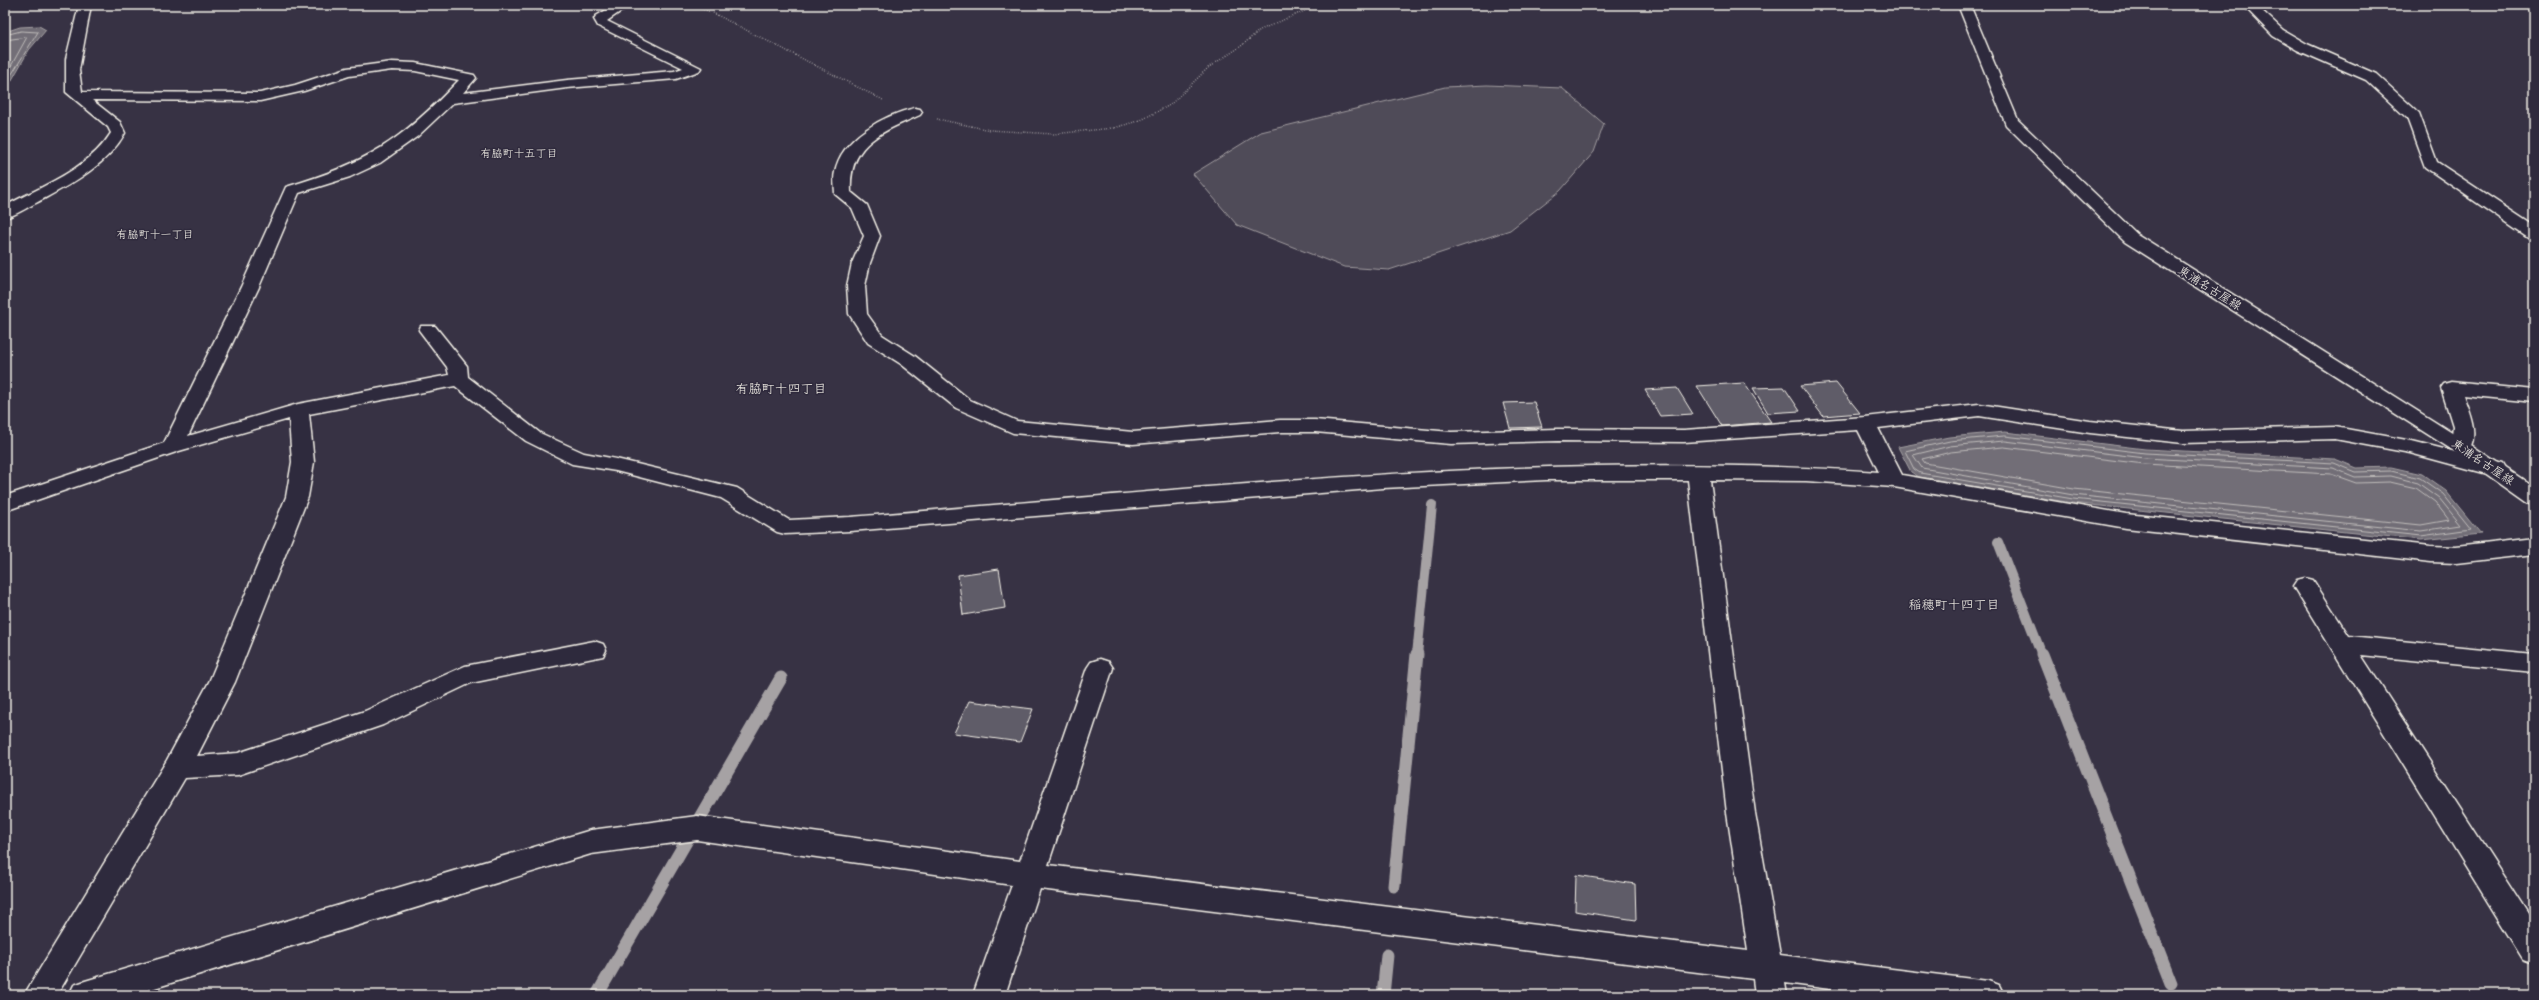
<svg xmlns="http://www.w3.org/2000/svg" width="2539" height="1000" font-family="Itim,'Klee One',sans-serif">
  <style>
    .green { fill: #504b59; stroke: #a29ea0 }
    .water { fill: #726e77; stroke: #a6a2a4 }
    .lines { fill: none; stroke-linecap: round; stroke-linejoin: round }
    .shore { stroke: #c0bdbb; stroke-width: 1 }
    .stream-far1 { stroke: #a6a2a4; stroke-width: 10 }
    .stream { stroke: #a6a2a4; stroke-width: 13 }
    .building { fill: #5f5c67; stroke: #f4f1e8 }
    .minor-casing { stroke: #f4f1e8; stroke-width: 3 }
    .primary-casing { stroke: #f4f1e8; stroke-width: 3 }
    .path { stroke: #f4f1e8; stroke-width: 1.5; stroke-dasharray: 0.5 2; stroke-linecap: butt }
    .minor { fill: #2f2a3d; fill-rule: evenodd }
    .primary { fill: #2f2a3d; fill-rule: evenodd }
    .labels { text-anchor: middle; stroke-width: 3; stroke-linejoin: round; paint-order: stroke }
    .far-neighbourhood-label { font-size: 11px; fill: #f4f1e8; stroke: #2f2a3d }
    .street-label { font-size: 12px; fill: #f4f1e8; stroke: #2f2a3d }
    .neighbourhood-label { font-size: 13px; fill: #f4f1e8; stroke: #2f2a3d }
  </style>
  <rect width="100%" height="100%" fill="#373244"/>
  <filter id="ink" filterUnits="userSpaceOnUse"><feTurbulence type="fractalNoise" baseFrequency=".025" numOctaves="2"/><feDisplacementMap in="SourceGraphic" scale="8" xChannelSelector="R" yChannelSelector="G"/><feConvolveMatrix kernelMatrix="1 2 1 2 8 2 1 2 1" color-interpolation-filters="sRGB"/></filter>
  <g filter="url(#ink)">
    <!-- green -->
    <path class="green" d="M1487 85 1562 88 1604 124 1594 152 1560 191 1510 230 1389 270 1344 267 1237 225 1193 174 1261 132 1445 87Z"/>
    <!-- water -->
    <g class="water">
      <path d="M39 26 46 30 29 50 5 92V32L20 27Z"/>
      <path d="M2005 432 2145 449 2335 459 2357 468 2391 467 2422 474 2446 491 2481 534 2421 540 2072 503 1919 477 1911 472 1898 447 1949 437Z"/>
    </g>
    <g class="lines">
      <!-- shore -->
      <g class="shore">
        <path d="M5 35 21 31 38 32 5 85"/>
        <path d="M5 40 27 37 5 77"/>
        <path d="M2005 436 2145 453 2334 463 2356 472 2391 471 2420 478 2443 494 2471 529 2421 536 2073 499 1920 473 1914 469 1905 451 1950 441Z"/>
        <path d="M2005 441 2145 458 2333 468 2355 477 2391 476 2418 483 2439 498 2461 525 2421 531 2073 495 1922 468 1913 455 1950 446Z"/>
        <path d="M2004 447 2144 464 2331 474 2356 483 2390 482 2416 488 2435 502 2449 520 2421 525 2074 489 1925 463 1922 459 1951 452Z"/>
      </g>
      <!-- stream-far1 -->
      <g class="stream-far1">
        <path d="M1998 542 2042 655"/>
        <path d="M1417 655 1432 505"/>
      </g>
      <!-- stream -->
      <g class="stream">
        <path d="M2042 654 2171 983"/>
        <path d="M1394 886 1417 654"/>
        <path d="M597 995 781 678"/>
        <path d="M1383 995 1387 955"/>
      </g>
    </g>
    <!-- building -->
    <g class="building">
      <path d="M1744 383 1771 422 1722 426 1697 386Z"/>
      <path d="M1836 383 1860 413 1823 416 1800 386Z"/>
      <path d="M1784 387 1800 411 1768 413 1753 388Z"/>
      <path d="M1677 388 1693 414 1660 416 1645 390Z"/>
      <path d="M1534 402 1542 427 1510 428 1503 403Z"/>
      <path d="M999 569 1005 608 963 615 958 575Z"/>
      <path d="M969 701 1033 709 1020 742 954 733Z"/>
      <path d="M1576 875 1635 884 1636 920 1575 911Z"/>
    </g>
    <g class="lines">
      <defs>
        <g id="minor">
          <path d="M79 5H91L79 70 82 92 260 93 295 85 347 68 392 62 415 63 474 75 476 78 463 93 567 80 674 71 683 68 598 26 594 19 596 16 615 5H630L607 21 701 68 699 71 676 79 567 88 453 103 418 136 380 163 350 177 299 193 259 287 188 436 298 404 449 375 447 367 419 330 421 326H435L467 366 468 377 540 433 584 453 616 459 737 488 789 520 850 517C1192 490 1536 449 1879 472L1858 430 1684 442 1558 441 1451 444 1315 432H1280L1133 444 1013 433 956 408 901 364 868 343 849 314 847 286 852 263 864 236 852 208 835 194C835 187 833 179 835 172 841 138 884 115 915 108L920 109 922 112 920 115C882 132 848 143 851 192L867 205 880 236 870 263 865 286 867 314 882 335 915 356 970 400 1017 421 1133 432 1280 420H1315L1451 432 1558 429 1684 430 1865 417 1979 404 2090 421 2183 431 2335 427 2412 441 2503 464 2506 469 2503 474 2495 476 2410 453 2335 439 2183 443 2090 433 1979 416 1878 428 1902 475 2126 514 2431 546 2456 547 2534 538V554L2456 563 2431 562 2126 528 1894 487 1806 481 1710 480 1755 813 1780 955 1988 981 1999 985 2004 995H1875L1785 983 1787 995H1755L1753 979 1040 889 1005 995H973L1012 885 697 840 591 854 132 995H69L74 985 85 981 591 830 697 816 1020 861 1087 668 1091 662 1100 659 1109 662 1113 668 1048 865 1748 951 1727 813 1688 480H1546L1383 488 850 531 785 534 777 532 721 498 616 471 572 464 526 441 455 386 309 414 314 462 308 497 235 682 197 756 238 753 365 711 465 666 594 641 603 644 606 650 603 656 471 683 383 725 238 775 185 778 57 995H24L167 760 209 682 286 497 292 462 289 419 179 451 5 511V496L164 443 241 287 286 187C368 163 401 141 459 80L415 71 392 70 349 76 304 91 260 101 92 100 120 122 125 133C106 167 69 185 36 203 26 208 16 215 5 218V206C40 187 89 169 111 133L108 127 66 92V59Z"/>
          <path d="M2243 5H2256L2283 30 2307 44 2376 74 2419 113 2437 162 2534 226V239L2528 238 2425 167 2407 118 2366 80 2297 50 2273 36Z"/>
          <path d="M2451 382 2534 390V402L2463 395C2469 412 2480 435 2468 451L2461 453 2454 451 2451 447 2453 426 2441 388 2444 384Z"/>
          <path d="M2305 578 2313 580 2349 636 2534 654V672L2361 655 2534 923V963L2523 959 2293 586 2297 580Z"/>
        </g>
        <path id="primary" d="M1958 5H1970L2018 120 2137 234 2468 443 2534 487V504L2526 502 2454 451 2125 242 2006 125Z"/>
      </defs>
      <!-- minor casing -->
      <use href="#minor" class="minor-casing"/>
      <!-- primary casing -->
      <use href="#primary" class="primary-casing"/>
      <!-- path -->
      <g class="path">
        <path d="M692 5 713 13 883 100"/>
        <path d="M937 119 990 130 1053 134 1114 128 1141 120 1170 105 1209 67 1240 47 1260 30 1318 5"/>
      </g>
      <!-- minor -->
      <use href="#minor" class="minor"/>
      <!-- primary -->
      <use href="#primary" class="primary"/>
    </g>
  </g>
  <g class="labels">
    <!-- far-neighbourhood labels -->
    <g class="far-neighbourhood-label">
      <text x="519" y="157">有脇町十五丁目</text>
      <text x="155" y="238">有脇町十一丁目</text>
    </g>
    <!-- street labels -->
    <g class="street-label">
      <text transform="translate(2210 288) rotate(32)" y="4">東浦名古屋線</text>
      <text transform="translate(2483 462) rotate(34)" y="4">東浦名古屋線</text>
    </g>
    <!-- neighbourhood labels -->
    <g class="neighbourhood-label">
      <text x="781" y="393">有脇町十四丁目</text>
      <text x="1954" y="609">稲穂町十四丁目</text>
    </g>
  </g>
  <!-- margin -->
  <rect width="2539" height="1000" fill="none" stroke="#2f2a3d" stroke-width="20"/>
  <rect x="10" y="10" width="2519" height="980" fill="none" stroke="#f4f1e8" stroke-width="1.5" filter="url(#ink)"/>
</svg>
